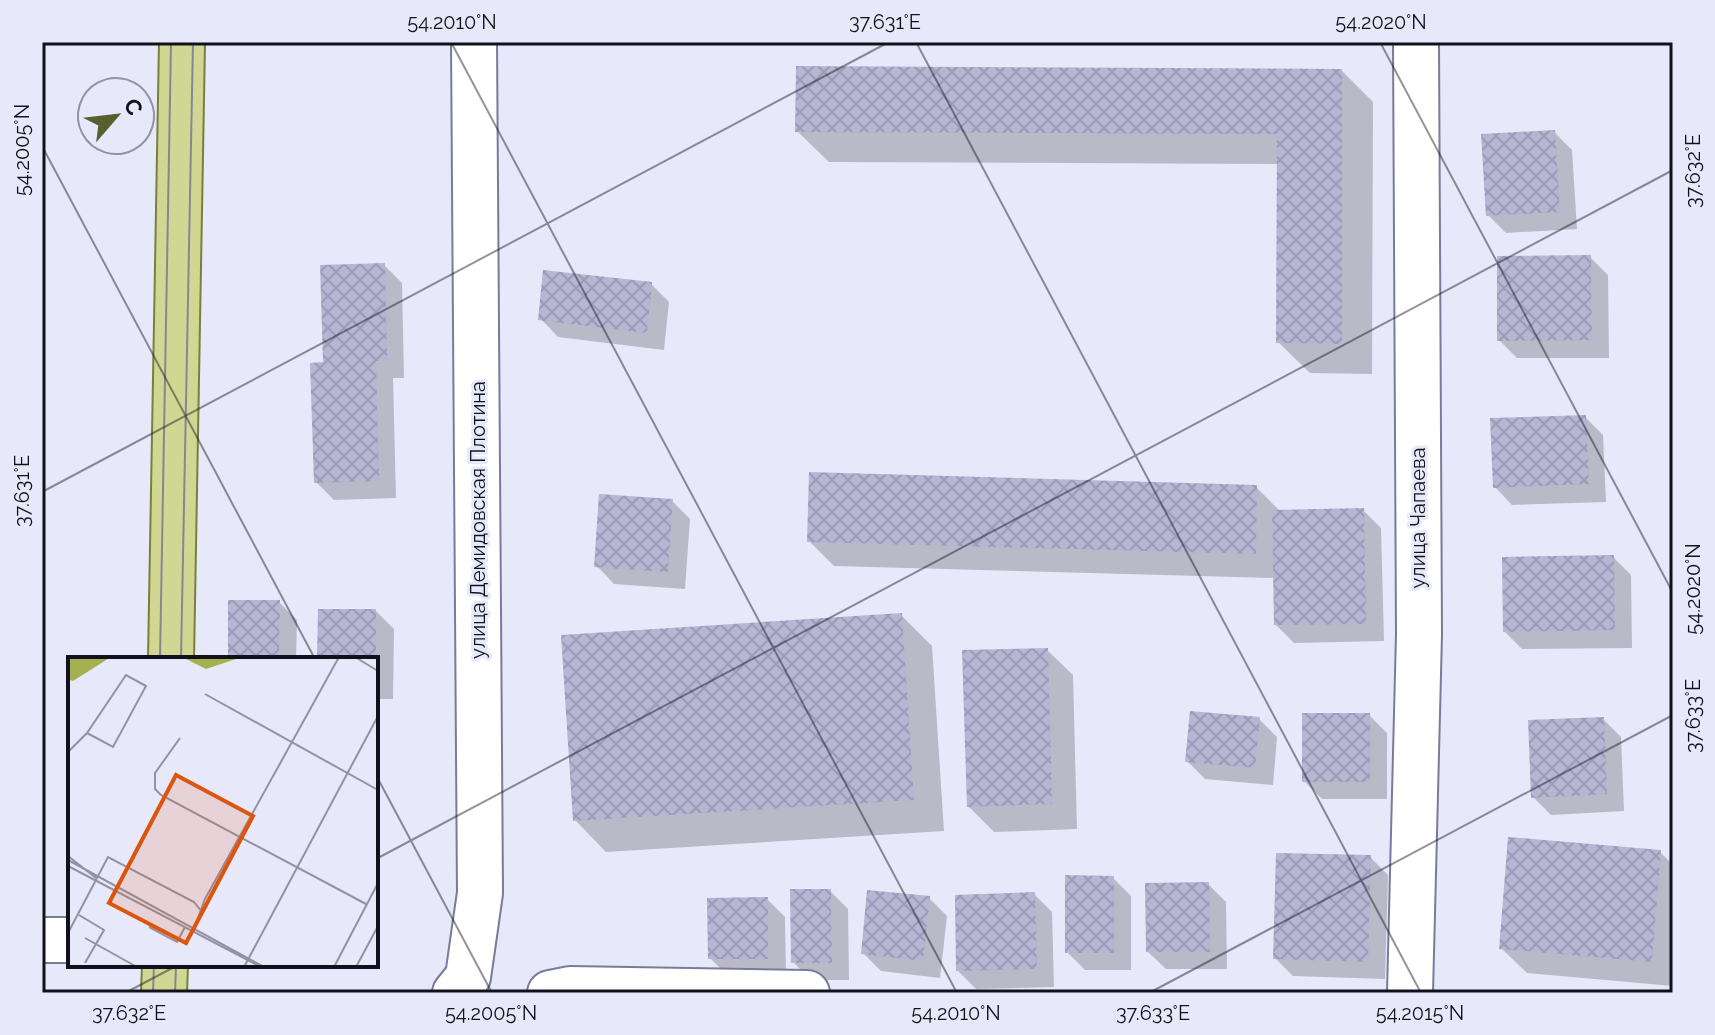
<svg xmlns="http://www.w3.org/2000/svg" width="1715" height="1035" font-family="Raleway,sans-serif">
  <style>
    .shadow { fill: #0003 }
    .building { fill: url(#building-cross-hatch) }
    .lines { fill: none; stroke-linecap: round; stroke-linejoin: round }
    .minor-casing { stroke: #7b7b97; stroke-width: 48 }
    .major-casing { stroke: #78803b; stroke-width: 48 }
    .minor { stroke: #fff; stroke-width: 44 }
    .major { stroke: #d0d793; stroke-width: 44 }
    .tram { stroke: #868696; stroke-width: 2 }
    .ticks { fill: none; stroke: #11111c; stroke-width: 2; stroke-opacity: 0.45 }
    .labels { text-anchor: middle; stroke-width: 6; stroke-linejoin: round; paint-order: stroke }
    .street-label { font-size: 20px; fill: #11111c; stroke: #e8e8fb }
    .inset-road { fill: none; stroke: #9292a2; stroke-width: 2 }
    .view { fill: #dd550d; fill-opacity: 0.15; stroke: #dd550d; stroke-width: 4 }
    .inset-edge { fill: none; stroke: #11111c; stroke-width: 4 }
    .neatline { fill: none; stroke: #11111c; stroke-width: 3 }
    .ticks-label { font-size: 20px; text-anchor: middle; fill: #11111c }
  </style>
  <defs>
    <pattern id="building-cross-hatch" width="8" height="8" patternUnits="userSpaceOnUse" patternTransform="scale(2)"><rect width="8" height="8" fill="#b6b6d4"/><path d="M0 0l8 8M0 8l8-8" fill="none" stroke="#9b9bb5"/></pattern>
  </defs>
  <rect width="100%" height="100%" fill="#e8e8fb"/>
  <!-- shadow -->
  <g class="shadow">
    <path d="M1342 71 1373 102 1372 374 1310 373 1278 342 1279 164 829 162 797 131Z"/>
    <path d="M1554 132 1572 150 1577 229 1506 233 1488 215Z"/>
    <path d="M1590 257 1608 275 1609 358H1517L1499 340Z"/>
    <path d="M384 265 402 283 404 378H393L396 498 334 500 316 482 325 364Z"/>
    <path d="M651 284 669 302 664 350 558 337 541 319Z"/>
    <path d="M1585 417 1603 435 1606 502 1512 505 1495 487Z"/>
    <path d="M1256 487 1281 512 1363 510 1381 528 1384 641 1294 643 1276 625 1275 578 834 566 809 541Z"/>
    <path d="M672 501 690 519 685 589 614 584 597 566Z"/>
    <path d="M1613 557 1631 575 1632 648 1522 649 1504 631Z"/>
    <path d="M279 602 297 620 296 659H230Z"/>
    <path d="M376 611 394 629 393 699H376V659H319Z"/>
    <path d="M901 615 932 646 944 831 606 852 575 820Z"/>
    <path d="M1047 650 1073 675 1077 829 994 832 968 806Z"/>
    <path d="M1369 715 1387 733V799H1322L1304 781Z"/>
    <path d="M1259 719 1277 737 1273 785 1205 779 1187 761Z"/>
    <path d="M1603 719 1621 737 1624 811 1551 815 1533 797Z"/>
    <path d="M1660 852 1673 865V986L1527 973 1501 948Z"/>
    <path d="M1370 857 1388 875 1385 979 1293 976 1275 958Z"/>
    <path d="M1113 878 1131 896V970H1085L1067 952Z"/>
    <path d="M1208 884 1226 902 1227 969H1166L1148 952Z"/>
    <path d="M830 891 848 909 849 980H811L793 962Z"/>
    <path d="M1034 894 1052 912 1054 987 976 989 958 971Z"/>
    <path d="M929 898 947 916 940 978 881 971 863 953Z"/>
    <path d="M767 899 785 917 786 976H728L710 958Z"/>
  </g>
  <!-- building -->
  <g class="building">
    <path d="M796 66 1342 69V344L1276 343 1277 134 795 132Z"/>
    <path d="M1555 130 1560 212 1486 216 1481 134Z"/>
    <path d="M1591 255 1592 340 1497 341V256Z"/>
    <path d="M385 263 387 361H376L379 481 314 483 310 363 323 362 320 265Z"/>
    <path d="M543 270 652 282 647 333 538 320Z"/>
    <path d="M1586 415 1589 484 1493 488 1490 418Z"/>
    <path d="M809 472 1257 485 1256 554 807 542Z"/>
    <path d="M599 494 673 499 668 572 594 567Z"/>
    <path d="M1364 508 1366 624 1274 625 1272 510Z"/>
    <path d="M1614 555 1615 630 1503 632 1502 557Z"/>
    <path d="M228 600H280L279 659H228Z"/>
    <path d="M318 609H376V659H317Z"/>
    <path d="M902 613 914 800 573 821 561 635Z"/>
    <path d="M1048 648 1052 804 967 807 962 650Z"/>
    <path d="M1190 711 1260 717 1255 768 1185 762Z"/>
    <rect x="1302" y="713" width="68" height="69"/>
    <path d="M1604 717 1607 794 1531 798 1528 720Z"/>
    <path d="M1508 837 1661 850 1652 962 1499 949Z"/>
    <path d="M1276 853 1371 855 1368 962 1273 959Z"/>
    <path d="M1065 875 1114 876V953H1065Z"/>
    <path d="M1209 882 1210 952H1146L1145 883Z"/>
    <path d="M790 889H831L832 963H791Z"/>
    <path d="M867 890 930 896 923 961 861 954Z"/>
    <path d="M1035 892 1037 969 956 971 955 895Z"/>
    <path d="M768 897V959H708L707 898Z"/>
  </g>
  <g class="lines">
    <defs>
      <g id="minor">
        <path d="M42 940H70"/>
        <path d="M455 993 468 977 480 893 474 42"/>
        <path d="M550 993 570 989 807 993"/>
        <path d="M1410 993 1419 634 1416 42"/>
      </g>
      <g id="major">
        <path d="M171 659 182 42"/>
        <path d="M164 993 165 965"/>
      </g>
    </defs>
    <!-- minor casing -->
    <use href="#minor" class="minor-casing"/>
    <!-- major casing -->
    <use href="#major" class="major-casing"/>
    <!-- minor -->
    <use href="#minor" class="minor"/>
    <!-- major -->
    <use href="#major" class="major"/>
    <!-- tram -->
    <g class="tram">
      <path d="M160 659 171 42"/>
      <path d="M181 659 193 42"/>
      <path d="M153 993 154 965"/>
      <path d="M175 993 176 965"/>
    </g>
  </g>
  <!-- ticks -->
  <path class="ticks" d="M451 42 957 993M916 42 1421 993M1380 42 1673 593M42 146 315 659M42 492 889 42M376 775 492 993M376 859 1673 170M125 993 178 965M1149 993 1673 715"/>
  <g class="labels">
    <!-- street labels -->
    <g class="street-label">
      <text transform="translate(1418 518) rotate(-90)" y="7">улица Чапаева</text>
      <text transform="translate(478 520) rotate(-90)" y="7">улица Демидовская Плотина</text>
    </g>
  </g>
  <!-- overview -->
  <g transform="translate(68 657)">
    <rect width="310" height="310" fill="#e8e8fb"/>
    <path d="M0 0H43L5 24 0 22ZM114 0H174L138 12Z" fill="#a5b051"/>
    <path class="inset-road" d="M287 0 310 14M137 37 310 133M112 81 87 116V132L93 138 298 247M0 95 19 76 58 18 78 29 45 90 19 76M0 199 28 221M0 203 196 310M0 209 193 310M11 258 36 273 17 306M81 270 109 285 117 270M125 275 137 242 271 0M0 276 40 200 126 245 134 255M17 281 69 310M176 310 310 59M266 310 310 226M288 310 310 269"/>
    <path class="view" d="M108 118 185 159 118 286 41 246Z"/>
    <rect width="310" height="310" class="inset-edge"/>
  </g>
  <!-- border -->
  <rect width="1715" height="1035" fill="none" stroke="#e8e8fb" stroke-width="88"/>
  <!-- north arrow -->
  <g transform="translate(116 116) rotate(62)"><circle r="38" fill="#e8e8fb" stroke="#9292a2" stroke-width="2"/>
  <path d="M0-6L14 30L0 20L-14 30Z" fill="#585e2d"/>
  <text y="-12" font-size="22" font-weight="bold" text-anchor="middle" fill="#11111c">С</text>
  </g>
  <rect x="44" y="44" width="1627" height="947" class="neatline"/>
  <g class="ticks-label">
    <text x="452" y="29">54.2010°N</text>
    <text x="885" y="29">37.631°E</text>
    <text x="1381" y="29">54.2020°N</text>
    <text transform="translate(22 150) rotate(-90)" y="7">54.2005°N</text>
    <text transform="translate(1693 171) rotate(-90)" y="7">37.632°E</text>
    <text transform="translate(22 491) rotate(-90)" y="7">37.631°E</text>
    <text transform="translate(1693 589) rotate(-90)" y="7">54.2020°N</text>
    <text transform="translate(1693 716) rotate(-90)" y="7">37.633°E</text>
    <text x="129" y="1020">37.632°E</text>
    <text x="491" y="1020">54.2005°N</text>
    <text x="956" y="1020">54.2010°N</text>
    <text x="1153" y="1020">37.633°E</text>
    <text x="1420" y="1020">54.2015°N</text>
  </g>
</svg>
